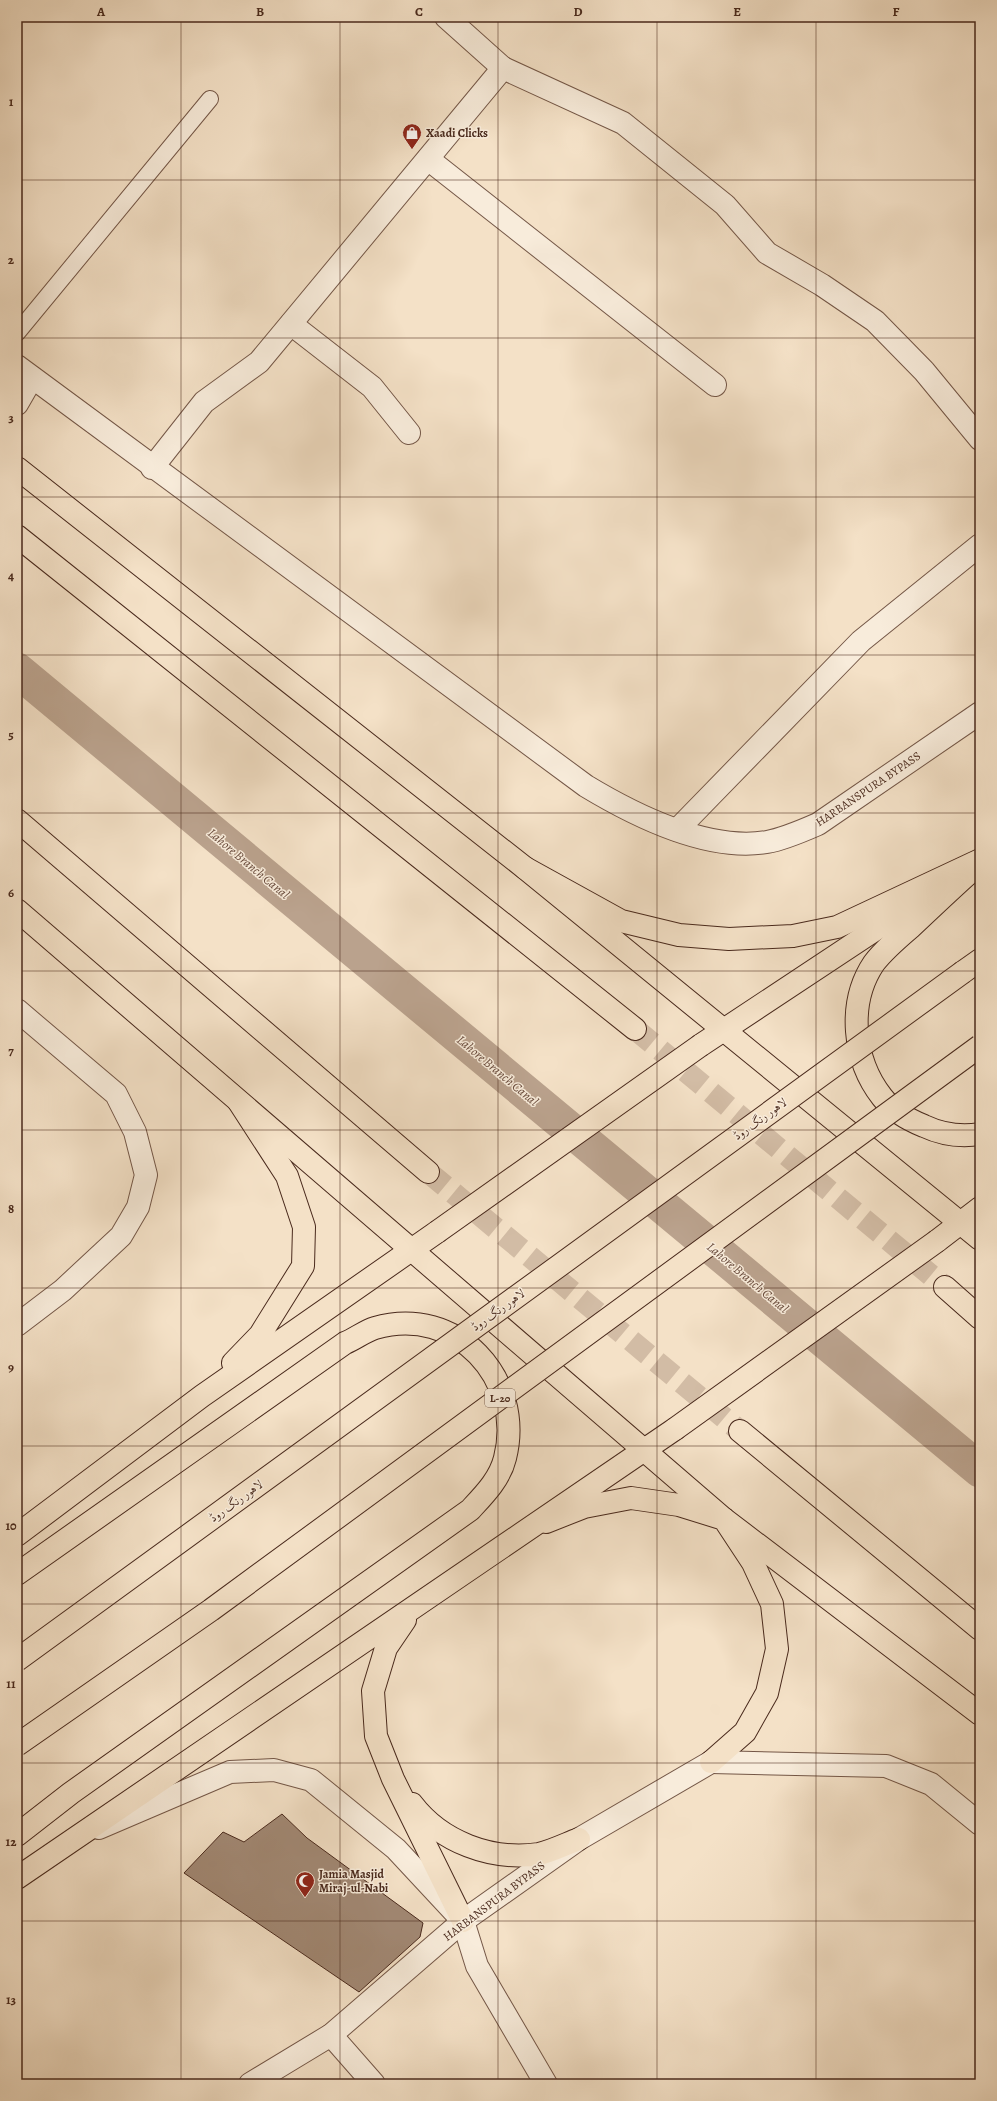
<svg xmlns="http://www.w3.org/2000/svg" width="997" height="2101" font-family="Alegreya,Amiri,serif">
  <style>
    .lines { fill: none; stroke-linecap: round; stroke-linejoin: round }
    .canal { stroke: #baa28d; stroke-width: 35 }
    .building { fill: #a28975; stroke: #49291c }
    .trunk-tunnel { stroke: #d2bca5; stroke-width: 22; stroke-dasharray: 22 11; stroke-linecap: butt }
    .service-casing { stroke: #745747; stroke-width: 18 }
    .minor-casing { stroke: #745747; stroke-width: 24 }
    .tertiary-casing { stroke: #745747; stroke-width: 24 }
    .trunk-casing { stroke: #49291c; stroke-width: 24 }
    .motorway-casing { stroke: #49291c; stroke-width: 24 }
    .service { stroke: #f8ecdb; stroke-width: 16 }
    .minor { stroke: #f8ecdb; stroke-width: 22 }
    .tertiary { stroke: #f8ecdb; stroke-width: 22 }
    .trunk { stroke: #f4e1c7; stroke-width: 22 }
    .motorway { stroke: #f4e1c7; stroke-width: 22 }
    .motorway-bridge-casing { stroke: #49291c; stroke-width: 24; stroke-linecap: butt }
    .motorway-bridge { stroke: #f4e1c7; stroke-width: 22 }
    .grid { fill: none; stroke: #49291c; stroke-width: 1; stroke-opacity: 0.55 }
    .labels { text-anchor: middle; stroke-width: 3; stroke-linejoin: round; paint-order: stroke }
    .shield { fill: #f8ecdb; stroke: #7e6455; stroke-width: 1 }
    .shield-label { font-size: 11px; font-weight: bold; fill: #49291c }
    .poi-label { font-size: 12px; font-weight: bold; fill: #49291c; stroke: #f8ecdb; text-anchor: start }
    .street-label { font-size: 12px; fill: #49291c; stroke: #f8ecdb }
    .water-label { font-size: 13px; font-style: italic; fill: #6b4d3e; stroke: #f8ecdb }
    .neatline { fill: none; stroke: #49291c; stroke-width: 1.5 }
    .grid-label { font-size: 13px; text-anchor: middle; font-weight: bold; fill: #49291c }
  </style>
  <rect width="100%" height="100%" fill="#f4e1c7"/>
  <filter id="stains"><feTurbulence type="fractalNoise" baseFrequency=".005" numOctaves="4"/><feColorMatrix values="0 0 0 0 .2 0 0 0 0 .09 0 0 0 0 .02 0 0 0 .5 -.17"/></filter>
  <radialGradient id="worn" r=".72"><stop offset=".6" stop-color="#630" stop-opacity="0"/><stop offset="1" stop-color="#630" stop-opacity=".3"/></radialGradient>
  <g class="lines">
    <!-- canal -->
    <path class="canal" d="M17 670 980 1470"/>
  </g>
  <!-- building -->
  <path class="building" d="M282 1814 307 1838 423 1923 420 1937 359 1992 184 1873 223 1832 244 1842Z"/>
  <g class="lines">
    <!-- trunk-tunnel -->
    <g class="trunk-tunnel">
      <path d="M635 1029 945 1287"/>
      <path d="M428 1172 740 1431"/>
    </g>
    <defs>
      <path id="service" d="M17 333 210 99"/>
      <g id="minor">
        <path d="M446 17 503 68"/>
        <path d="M428 159 715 385"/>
        <path d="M291 324 372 387 409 433"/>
        <path d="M17 366 586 786C634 815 708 852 767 842 784 839 802 831 818 824L980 713"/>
        <path d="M17 404 32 378"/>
        <path d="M152 468 204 402 259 362 503 68 623 123 725 205 767 253 822 285 875 321 924 371 980 439"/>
        <path d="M677 830 861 641 980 545"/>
        <path d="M711 1762 886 1766 931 1784 980 1824"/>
        <path d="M99 1828 230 1772 274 1770 311 1780 396 1849 463 1921 477 1966 546 2084"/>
        <path d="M331 2035 374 2084"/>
      </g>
      <g id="tertiary">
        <path d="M17 1010 116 1094 135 1132 146 1175 138 1207 121 1236 63 1290 17 1325"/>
        <path d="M250 2084 331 2035 463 1921 579 1839 711 1762"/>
      </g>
      <g id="trunk">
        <path d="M17 468 525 868 980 1239"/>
        <path d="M17 536 635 1029"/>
        <path d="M17 820 428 1172"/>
        <path d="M17 910 724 1519 980 1714"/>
        <path d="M945 1287 980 1318"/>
        <path d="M740 1431 980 1629"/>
        <path d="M546 1522 584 1507 631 1498 679 1505 724 1519 753 1563 772 1604 777 1649 767 1693 745 1732 711 1762"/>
      </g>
      <g id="motorway">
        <path d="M525 868 621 921 679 935 729 939 793 936 837 927 980 860"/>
        <path d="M969 873C949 891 930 909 911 927 898 938 884 950 874 963 847 1003 853 1060 882 1097 892 1110 909 1120 924 1126 941 1134 961 1137 980 1134"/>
        <path d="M963 972 980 960"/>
        <path d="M701 1045 920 900"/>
        <path d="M937 1241 980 1208"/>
        <path d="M233 1363 260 1335 303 1266 304 1227 287 1176 239 1102"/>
        <path d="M17 1535 202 1396 437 1232"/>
        <path d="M17 1574 345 1343C355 1339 365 1331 375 1328 456 1304 525 1379 505 1458 500 1479 484 1495 470 1510L71 1793 17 1835"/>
        <path d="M405 1620 386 1648 373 1691 376 1736 393 1779 463 1921"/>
        <path d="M412 1804C441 1842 491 1861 539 1854 552 1851 566 1844 579 1839"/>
        <path d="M17 1878 675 1429"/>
      </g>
    </defs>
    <!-- service casing -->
    <use href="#service" class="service-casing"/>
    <!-- minor casing -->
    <use href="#minor" class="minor-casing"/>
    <!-- tertiary casing -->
    <use href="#tertiary" class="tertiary-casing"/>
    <!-- trunk casing -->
    <use href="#trunk" class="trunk-casing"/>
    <!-- motorway casing -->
    <use href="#motorway" class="motorway-casing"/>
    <!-- service -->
    <use href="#service" class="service"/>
    <!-- minor -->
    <use href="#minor" class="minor"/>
    <!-- tertiary -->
    <use href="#tertiary" class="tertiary"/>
    <!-- trunk -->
    <use href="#trunk" class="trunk"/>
    <!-- motorway -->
    <use href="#motorway" class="motorway"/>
    <defs>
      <g id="motorway-bridge">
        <path d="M437 1232 701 1045"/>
        <path d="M675 1429 937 1241"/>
        <path d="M17 1660 963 972"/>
        <path d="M17 1745 211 1610 980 1046"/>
      </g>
    </defs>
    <!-- motorway-bridge casing -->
    <use href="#motorway-bridge" class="motorway-bridge-casing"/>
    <!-- motorway-bridge -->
    <use href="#motorway-bridge" class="motorway-bridge"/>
  </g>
  <!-- grid -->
  <path class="grid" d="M181 17V2084M340 17V2084M498 17V2084M657 17V2084M816 17V2084M17 180H980M17 338H980M17 497H980M17 655H980M17 813H980M17 971H980M17 1130H980M17 1288H980M17 1446H980M17 1604H980M17 1763H980M17 1921H980"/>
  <!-- icons -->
  <defs>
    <symbol id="shop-pin" viewBox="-11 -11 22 30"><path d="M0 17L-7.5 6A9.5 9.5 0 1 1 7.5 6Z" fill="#8f2418" stroke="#f8ecdb"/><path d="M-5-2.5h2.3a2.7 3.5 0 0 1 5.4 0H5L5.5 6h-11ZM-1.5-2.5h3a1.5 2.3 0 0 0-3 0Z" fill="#fff"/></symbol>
    <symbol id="mosque-pin" viewBox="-11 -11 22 30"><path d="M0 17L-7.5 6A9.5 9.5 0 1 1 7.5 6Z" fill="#8f2418" stroke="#f8ecdb"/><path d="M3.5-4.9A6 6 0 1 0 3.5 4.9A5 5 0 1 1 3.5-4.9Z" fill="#fff"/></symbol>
  </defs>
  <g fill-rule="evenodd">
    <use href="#shop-pin" x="401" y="122" width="22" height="30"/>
    <use href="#mosque-pin" x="294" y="1870" width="22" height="30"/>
  </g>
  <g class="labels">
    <!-- shield labels -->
    <rect class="shield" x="485" y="1389" width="30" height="18" rx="3"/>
    <g class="shield-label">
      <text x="500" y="1402">L-20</text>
    </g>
    <!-- poi labels -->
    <g class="poi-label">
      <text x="426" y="137">Xaadi Clicks</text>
      <text x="319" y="1878">Jamia Masjid<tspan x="319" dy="14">Miraj-ul-Nabi</tspan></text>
    </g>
    <!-- street labels -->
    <g class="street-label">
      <text transform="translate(868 789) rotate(-34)" y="4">HARBANSPURA BYPASS</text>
      <text transform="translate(760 1119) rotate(-36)" y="4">لاہور رنگ روڈ</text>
      <text transform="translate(498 1310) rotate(-36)" y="4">لاہور رنگ روڈ</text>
      <text transform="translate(236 1501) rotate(-36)" y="4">لاہور رنگ روڈ</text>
      <text transform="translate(494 1901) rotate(-37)" y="4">HARBANSPURA BYPASS</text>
    </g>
    <!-- water labels -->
    <g class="water-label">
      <text transform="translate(249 863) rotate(40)" y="5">Lahore Branch Canal</text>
      <text transform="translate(498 1070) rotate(40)" y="5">Lahore Branch Canal</text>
      <text transform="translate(748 1277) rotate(40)" y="5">Lahore Branch Canal</text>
    </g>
  </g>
  <!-- margin -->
  <rect width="997" height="2101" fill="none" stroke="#f4e1c7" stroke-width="44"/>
  <rect x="22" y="22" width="953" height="2057" class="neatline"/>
  <g class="grid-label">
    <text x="101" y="16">A</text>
    <text x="260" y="16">B</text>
    <text x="419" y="16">C</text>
    <text x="578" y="16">D</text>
    <text x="737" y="16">E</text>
    <text x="896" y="16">F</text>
    <text x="11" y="106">1</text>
    <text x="11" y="264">2</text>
    <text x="11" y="422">3</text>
    <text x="11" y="580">4</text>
    <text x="11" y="739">5</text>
    <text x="11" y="897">6</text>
    <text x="11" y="1055">7</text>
    <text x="11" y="1213">8</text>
    <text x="11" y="1372">9</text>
    <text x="11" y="1530">10</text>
    <text x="11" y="1688">11</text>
    <text x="11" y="1846">12</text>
    <text x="11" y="2004">13</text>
  </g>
  <rect width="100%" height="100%" filter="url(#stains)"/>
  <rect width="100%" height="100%" fill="url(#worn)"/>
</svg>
